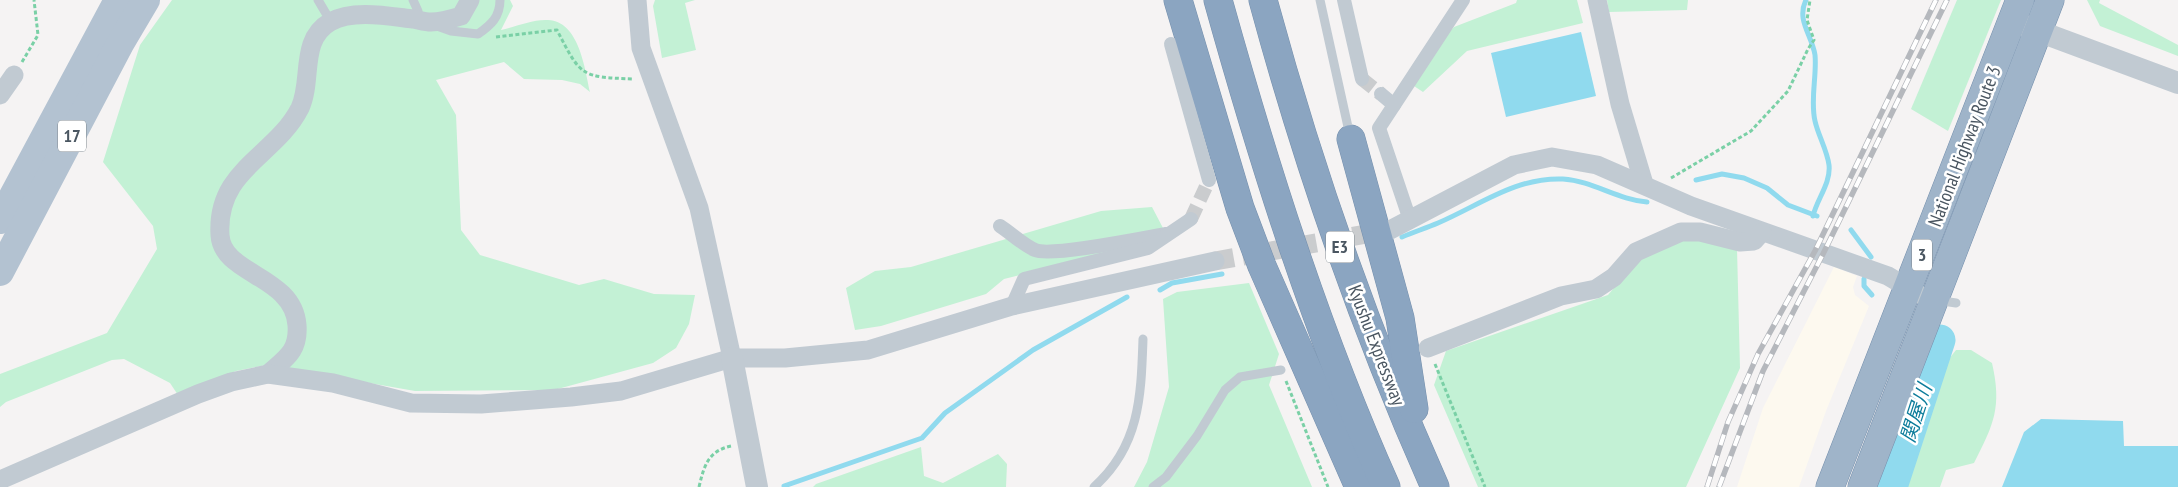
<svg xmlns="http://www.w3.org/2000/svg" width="2178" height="487" font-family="'PT Sans Narrow','Noto Sans JP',sans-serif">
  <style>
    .commercial { fill: #fdf9ef }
    .green { fill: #c3f1d5 }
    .water { fill: #90daee }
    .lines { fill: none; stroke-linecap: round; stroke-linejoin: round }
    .stream { stroke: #90daee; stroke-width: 5 }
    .river { stroke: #90daee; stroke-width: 31 }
    .pedestrian-tunnel { stroke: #caccce; stroke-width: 14; stroke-dasharray: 14 7; stroke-linecap: butt }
    .minor-tunnel { stroke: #caccce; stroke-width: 19; stroke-dasharray: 19 9; stroke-linecap: butt }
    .trunk-casing { stroke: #7690ad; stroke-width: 29 }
    .motorway-casing { stroke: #7690ad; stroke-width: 29 }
    .path { stroke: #7ad0a6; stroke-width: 3; stroke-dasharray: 4 2.5; stroke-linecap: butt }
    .service { stroke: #c1cad2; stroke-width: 9 }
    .pedestrian { stroke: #c1cad2; stroke-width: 14 }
    .minor { stroke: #c1cad2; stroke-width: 19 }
    .tertiary { stroke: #c1cad2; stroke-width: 22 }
    .primary { stroke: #b3c2d1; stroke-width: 28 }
    .trunk { stroke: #9fb4c9; stroke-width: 28 }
    .motorway { stroke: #8ba5c1; stroke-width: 28 }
    .rail-casing { stroke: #b5b8bd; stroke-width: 5.5 }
    .rail { stroke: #fff; stroke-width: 4; stroke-dasharray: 11; stroke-linecap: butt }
    .labels { text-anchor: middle; stroke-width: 5; stroke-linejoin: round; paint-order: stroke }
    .shield { fill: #fff; stroke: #808990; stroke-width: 1 }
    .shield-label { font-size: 18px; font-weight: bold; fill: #4a5661 }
    .street-label { font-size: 19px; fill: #4a5661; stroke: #fff }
    .water-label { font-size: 20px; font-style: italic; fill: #0c7c9b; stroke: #fff }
  </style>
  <rect width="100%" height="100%" fill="#f5f3f3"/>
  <!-- commercial -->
  <path class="commercial" d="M1834 267 1857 276 1853 287 1855 295 1869 306 1826 411 1799 487H1737L1763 408Z"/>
  <!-- green -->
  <g class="green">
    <path d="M172 0H510L513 6 501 30C515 27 533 19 548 20 579 21 585 69 590 92L580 84 562 80 524 79 504 62 436 80 456 115 461 230 480 255 579 285 604 279 654 294 695 295 689 324 676 348 653 363 554 390 415 391 266 365 236 371 178 395 170 383 124 359 112 360 6 402 0 407V374L107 333 157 249 153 226 103 162 140 45Z"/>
    <path d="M655 0H695L685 3 696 50 662 58 653 6Z"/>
    <path d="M1517 0H1577L1583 23 1467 51 1423 92 1405 80 1454 27 1516 3Z"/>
    <path d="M1607 0H1688L1687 10 1609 12Z"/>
    <path d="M1957 0H2001L1948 131 1911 109Z"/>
    <path d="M2087 0H2100L2099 3 2178 45V56L2100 26Z"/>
    <path d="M1152 207 1163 228 1122 250 1004 279 986 294 881 326 855 330 846 288 875 271 911 267 1101 211Z"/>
    <path d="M1686 237 1737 248 1740 368 1686 487H1478L1434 385 1446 351 1608 295 1640 257Z"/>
    <path d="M1249 283 1279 354 1269 385 1312 487H1134L1147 462 1169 387 1163 299 1177 292Z"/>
    <path d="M1956 350H1971L1992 363C2002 407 1994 424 1974 463L1946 470 1940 487H1899L1942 368Z"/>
    <path d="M921 447 924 476 943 483 998 454 1007 464 1006 487H813L816 484Z"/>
  </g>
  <!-- water -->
  <g class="water">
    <path d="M1581 32 1596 96 1506 117 1491 53Z"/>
    <path d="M2041 419 2123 421 2124 446H2178V487H2002L2024 432Z"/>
  </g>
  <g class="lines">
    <!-- stream -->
    <g class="stream">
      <path d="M1806 0C1796 20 1812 35 1815 55 1817 76 1810 100 1815 121 1818 135 1827 150 1829 165 1831 183 1817 199 1813 216"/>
      <path d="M1696 180 1722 174 1744 178 1767 188 1788 205 1817 216"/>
      <path d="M1851 230 1871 257"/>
      <path d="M1402 237C1414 232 1426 228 1438 223 1480 205 1516 177 1563 179 1593 181 1618 200 1647 202"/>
      <path d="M1864 279V286L1872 295"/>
      <path d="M1160 290 1172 283 1222 274"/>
      <path d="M784 486 922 438 945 413 1033 350 1127 297"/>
    </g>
    <!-- river -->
    <path class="river" d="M1892 487 1940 340"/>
    <!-- pedestrian-tunnel -->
    <g class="pedestrian-tunnel">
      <path d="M1362 79 1381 94"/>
      <path d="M1191 219 1209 180"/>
    </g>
    <!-- minor-tunnel -->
    <path class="minor-tunnel" d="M1215 261 1389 230"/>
    <defs>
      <g id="trunk">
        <path d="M1830 487 2020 0"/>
        <path d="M1862 487 2050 0"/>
      </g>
      <g id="motorway">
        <path d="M1178 0 1240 208 1262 266 1359 487"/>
        <path d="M1218 0C1264 165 1316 330 1386 487"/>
        <path d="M1263 0C1308 166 1365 330 1435 487"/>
        <path d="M1351 139 1400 318 1414 409"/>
      </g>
    </defs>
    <!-- trunk casing -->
    <use href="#trunk" class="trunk-casing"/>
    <!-- motorway casing -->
    <use href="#motorway" class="motorway-casing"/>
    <!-- path -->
    <g class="path">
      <path d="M496 37 557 30C581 77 581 77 634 79"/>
      <path d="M22 62 38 35 34 0"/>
      <path d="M1671 178 1751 131 1788 91 1808 49 1814 40 1807 20 1810 0"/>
      <path d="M1435 364 1485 487"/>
      <path d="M1286 381 1328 487"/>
      <path d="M699 487C704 466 708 451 731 446"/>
    </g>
    <!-- service -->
    <g class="service">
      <path d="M318 0 331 22"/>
      <path d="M413 0 418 11V20"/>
      <path d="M1320 0 1350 136"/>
      <path d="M437 26 451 31 478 34C491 25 500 17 500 0"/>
      <path d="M1936 300 1956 303"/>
      <path d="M1094 487C1140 446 1141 396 1143 339"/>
      <path d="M1153 487 1166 477 1197 436 1225 390 1240 377 1281 370"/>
    </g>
    <!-- pedestrian -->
    <g class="pedestrian">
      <path d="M1344 0 1362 79"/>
      <path d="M1171 44 1209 180"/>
      <path d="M1381 94 1394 105"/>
      <path d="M1410 220 1379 128 1463 0"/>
      <path d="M1000 226C1011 233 1023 245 1035 250 1051 257 1143 238 1166 234"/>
      <path d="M1012 306 1024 279 1148 248 1191 219"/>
    </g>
    <!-- minor -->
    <g class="minor">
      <path d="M637 0 641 48 699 208 732 358"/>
      <path d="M1597 0 1620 104 1644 184"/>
      <path d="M0 95 14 75"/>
      <path d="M1390 230 1514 165 1552 157 1597 165 1691 206 1888 276 1918 294"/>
      <path d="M1428 348 1561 296 1596 289 1614 277 1636 252 1681 232H1700L1740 242 1754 241 1762 232"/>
      <path d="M268 374C286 358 299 351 297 325 293 275 222 275 220 235 216 169 275 157 300 108 313 80 299 40 330 22 353 9 388 16 413 19 419 20 425 22 431 22 441 22 451 19 461 16L470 0"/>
      <path d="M0 480 198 394 231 382 268 374 333 383 411 403 481 404 571 397 621 391 732 358H785L868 350 1012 306 1215 261"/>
    </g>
    <!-- tertiary -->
    <g class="tertiary">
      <path d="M2022 25 2178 83"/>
      <path d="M732 358 757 487"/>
    </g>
    <!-- primary -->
    <g class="primary">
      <path d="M0 220 118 0"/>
      <path d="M0 272 120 44 146 0"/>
    </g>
    <!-- trunk -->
    <use href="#trunk" class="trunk"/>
    <!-- motorway -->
    <use href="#motorway" class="motorway"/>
    <defs>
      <g id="rail">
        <path d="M1707 487 1728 422 1758 354 1815 251 1936 0"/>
        <path d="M1719 487 1763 371 1823 254 1947 0"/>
      </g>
    </defs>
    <!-- rail casing -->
    <use href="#rail" class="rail-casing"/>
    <!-- rail -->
    <use href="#rail" class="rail"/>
  </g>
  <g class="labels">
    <!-- shield labels -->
    <g class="shield">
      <rect x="58" y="120.5" width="28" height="31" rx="4"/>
      <rect x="1326" y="231.5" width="28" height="31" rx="4"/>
      <rect x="1912" y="239.5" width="20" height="31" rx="4"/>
    </g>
    <g class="shield-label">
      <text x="72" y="142">17</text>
      <text x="1340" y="253">E3</text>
      <text x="1922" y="261">3</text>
    </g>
    <!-- street labels -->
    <g class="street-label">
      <text transform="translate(1964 146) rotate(-69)" y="7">National Highway Route 3</text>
      <text transform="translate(1377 345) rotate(69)" y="7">Kyushu Expressway</text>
    </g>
    <!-- water labels -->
    <g class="water-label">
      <text transform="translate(1916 413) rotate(-72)" y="7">関屋川</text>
    </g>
  </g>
</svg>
